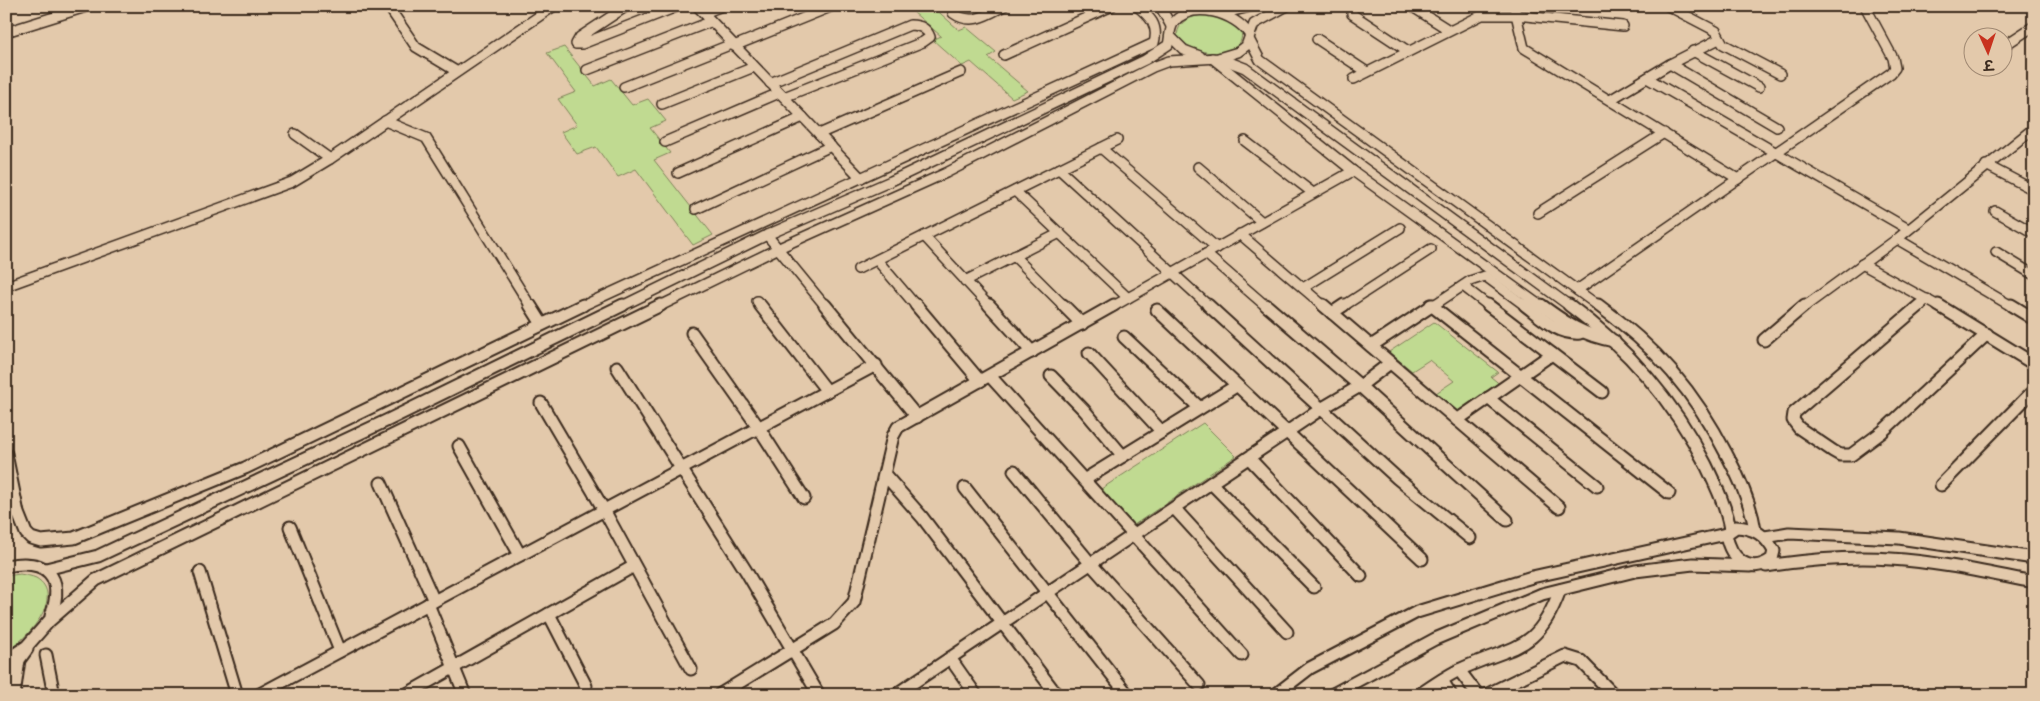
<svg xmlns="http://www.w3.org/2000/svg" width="2040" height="701" font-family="Mali,'Playpen Sans Deva',sans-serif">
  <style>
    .green { fill: #c0da91; stroke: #7e8258 }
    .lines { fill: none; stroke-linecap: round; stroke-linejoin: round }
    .minor-far1-casing { stroke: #3b2a1e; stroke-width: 12 }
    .minor-casing { stroke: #3b2a1e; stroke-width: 15 }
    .minor-far1 { stroke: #e3c9ab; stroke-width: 9 }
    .minor { stroke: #e3c9ab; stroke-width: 11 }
  </style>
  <rect width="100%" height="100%" fill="#e3c9ab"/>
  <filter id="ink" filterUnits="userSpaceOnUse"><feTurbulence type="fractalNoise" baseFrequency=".02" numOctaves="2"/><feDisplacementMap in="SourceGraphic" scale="10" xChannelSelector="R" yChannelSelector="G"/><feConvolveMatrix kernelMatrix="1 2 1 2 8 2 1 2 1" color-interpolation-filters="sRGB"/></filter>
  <g filter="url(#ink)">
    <!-- green -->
    <g class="green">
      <path d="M906 6H932L959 30 966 27 996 52 988 57 1028 91 1012 98 971 62 962 66 933 40 941 36Z"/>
      <path d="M1201 15 1223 17 1241 30C1248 61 1192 59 1177 35 1179 21 1188 18 1201 15Z"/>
      <path d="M564 47 595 86 611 79 632 105 648 99 666 121 650 128 670 153 654 160 713 235 693 245 636 169 618 177 596 147 577 154 561 132 577 125 558 99 576 92 547 53Z"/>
      <path d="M1434 322 1498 372 1491 377 1502 386 1461 415 1436 393 1454 381 1429 360 1412 371 1389 352Z"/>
      <path d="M1203 423 1236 456 1134 525 1101 489Z"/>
      <path d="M20 574C25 575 32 576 36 578 67 596 26 641 6 651V576Z"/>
    </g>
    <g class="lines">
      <defs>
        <g id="minor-far1">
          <path d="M388 6 416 47 456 71"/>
          <path d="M627 6 580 37 576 44H582L679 6"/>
          <path d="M697 6 861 178"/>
          <path d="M957 6 953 13C971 26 987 15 1004 6"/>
          <path d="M1160 6 1171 26"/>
          <path d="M1352 6V14L1408 51"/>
          <path d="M1411 6 1449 30"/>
          <path d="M1514 6 1524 48 1738 179"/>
          <path d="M1668 6 1716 31 1723 44 1780 74"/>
          <path d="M704 13 722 6"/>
          <path d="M1225 13 1254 6"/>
          <path d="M6 32 89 6"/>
          <path d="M1171 37 1184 50 1200 56"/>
          <path d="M1249 39 1260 60 1600 307"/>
          <path d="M1317 39 1367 72"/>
          <path d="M734 46 833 6"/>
          <path d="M2002 47 2034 26"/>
          <path d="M1693 51 1759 87"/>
          <path d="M1004 55 1112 6"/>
          <path d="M1212 58 1353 171 1542 307"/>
          <path d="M1219 58 1245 68 1571 307"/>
          <path d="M1670 64 1777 127"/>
          <path d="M587 70 710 22"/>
          <path d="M1647 78 1908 229"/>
          <path d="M1354 79 1482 15H1516L1623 26"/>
          <path d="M770 83 910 25C919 25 927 28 930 37L923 42 784 97"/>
          <path d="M624 87 732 44"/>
          <path d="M1610 100 1670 64 1719 39"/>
          <path d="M662 104 754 67"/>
          <path d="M385 121 426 138 531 307"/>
          <path d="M295 134 330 159"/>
          <path d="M819 134 961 72"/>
          <path d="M1245 141 1313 193"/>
          <path d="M665 142 779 93"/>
          <path d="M1101 148 1217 248"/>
          <path d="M1986 165 2034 190"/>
          <path d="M1198 167 1262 222"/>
          <path d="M1059 169 1210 307"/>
          <path d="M678 173 803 117"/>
          <path d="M1015 191 1128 298"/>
          <path d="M696 209 831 146"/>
          <path d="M1995 211 2034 233"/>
          <path d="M1538 213 1664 133"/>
          <path d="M1240 234 1325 307"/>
          <path d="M767 235 826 307"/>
          <path d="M924 236 990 307"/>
          <path d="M1897 239 2013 307"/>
          <path d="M1996 252 2034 275"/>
          <path d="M1206 254 1267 307"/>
          <path d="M1014 256 1065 307"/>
          <path d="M877 260 917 307"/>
          <path d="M1862 264 1940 307"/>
          <path d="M858 269 1117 140"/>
          <path d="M965 281 1060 233"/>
          <path d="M6 286 292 182 330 159 554 6"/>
          <path d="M1463 286 1490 307"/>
          <path d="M1303 288 1400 228"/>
          <path d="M1577 290 1891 73 1895 68 1893 58 1865 6"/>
          <path d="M757 301 761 307"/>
          <path d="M1431 305 1433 307"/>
          <path d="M580 307 1154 43C1159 25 1150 17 1137 6"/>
          <path d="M620 307 767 235 891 181 1145 60 1168 45C1170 38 1169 28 1174 22 1193 0 1235 13 1249 34"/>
          <path d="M658 307 779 248 946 173 1153 67 1169 61 1218 58 1238 52 1246 46 1254 24 1287 6"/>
          <path d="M1112 307 1353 171"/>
          <path d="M1342 307 1431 249"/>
          <path d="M1431 307 1470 281 1485 276 1527 307"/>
          <path d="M1804 307 1897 239 2034 128"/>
          <path d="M1918 307 1927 299"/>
        </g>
        <g id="minor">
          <path d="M530 305 542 324"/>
          <path d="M760 305 827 391"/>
          <path d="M825 305 917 417"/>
          <path d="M916 305 980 381"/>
          <path d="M989 305 1032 352"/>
          <path d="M1063 305 1082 324"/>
          <path d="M1208 305 1397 478 1470 538"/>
          <path d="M1266 305 1360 386 1507 520"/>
          <path d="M1323 305 1559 507"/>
          <path d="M1431 305 1669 493"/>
          <path d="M1488 305 1602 392"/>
          <path d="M1525 305C1542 318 1558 335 1580 333"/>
          <path d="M1541 305C1567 324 1582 335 1614 341"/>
          <path d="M1569 305C1628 348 1673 400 1706 465 1716 486 1726 506 1730 529"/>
          <path d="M1598 305C1656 347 1695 392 1727 455 1740 479 1751 503 1755 530"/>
          <path d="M1920 305 1794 413 1793 420 1799 428 1833 451 1840 455H1851L1882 432 1987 334"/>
          <path d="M1938 305 2034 364"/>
          <path d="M2011 305 2034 319"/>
          <path d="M1157 310 1422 559"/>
          <path d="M1332 313 1344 305"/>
          <path d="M692 333 759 428 804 498"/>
          <path d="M1124 337 1200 408"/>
          <path d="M1764 340 1805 305"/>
          <path d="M1371 346 1433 305"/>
          <path d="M1089 353 1162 432"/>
          <path d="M617 367 746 571 819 695"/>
          <path d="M990 376 1242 655"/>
          <path d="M1051 376 1084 410 1123 456"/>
          <path d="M1488 398 1597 486"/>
          <path d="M541 403 604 510 691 669"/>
          <path d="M1457 420 1552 354"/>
          <path d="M459 446 520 555"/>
          <path d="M6 454 18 513 26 533 31 538 41 541 74 538 245 468 583 305"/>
          <path d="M1249 458 1361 576"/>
          <path d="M1014 471 1091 564 1199 685"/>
          <path d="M885 475 922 517 1057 695"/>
          <path d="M1084 480 1236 386"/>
          <path d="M381 483 434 601"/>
          <path d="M1211 483 1314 587"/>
          <path d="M1941 485 2034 390"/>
          <path d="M965 488 1128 695"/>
          <path d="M1175 509 1287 632"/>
          <path d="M290 527 340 651"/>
          <path d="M1736 527C1755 528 1765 535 1774 551L1772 559C1749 576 1730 558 1726 534Z"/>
          <path d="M1765 537 1789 533 1899 538 2034 558"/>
          <path d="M6 566C47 558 65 576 51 616"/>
          <path d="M1766 566C1807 560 1849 556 1891 559 1940 562 1987 573 2034 582"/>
          <path d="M46 569 98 556 388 420 623 305"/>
          <path d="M200 572 237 695"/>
          <path d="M428 604 465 695"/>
          <path d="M549 614 586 686"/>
          <path d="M46 655 54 695"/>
          <path d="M950 658 976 695"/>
          <path d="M6 660 27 646 49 621 96 580 661 305"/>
          <path d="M1459 670 1478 695"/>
          <path d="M1442 680 1451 695"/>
          <path d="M14 695 19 660 27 649"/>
          <path d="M258 695 876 365"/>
          <path d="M405 695 634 566"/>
          <path d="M719 695 834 624 854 602 893 436 898 427 1114 305"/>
          <path d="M895 695 1321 409 1360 386 1390 363"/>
          <path d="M1275 695 1310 668 1417 612 1532 577 1726 534"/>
          <path d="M1331 695 1435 639 1542 594 1635 571 1693 564 1750 566"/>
          <path d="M1419 695C1432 686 1445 677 1459 670 1513 644 1536 655 1560 590"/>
          <path d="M1486 695 1565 656 1581 661 1614 695"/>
        </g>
      </defs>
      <!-- minor-far1 casing -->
      <use href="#minor-far1" class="minor-far1-casing"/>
      <!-- minor casing -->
      <use href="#minor" class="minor-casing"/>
      <!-- minor-far1 -->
      <use href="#minor-far1" class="minor-far1"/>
      <!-- minor -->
      <use href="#minor" class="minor"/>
    </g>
  </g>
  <!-- margin -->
  <rect width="2040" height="701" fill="none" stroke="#e3c9ab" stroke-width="25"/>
  <rect x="12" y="12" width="2015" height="676" fill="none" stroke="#3b2a1e" stroke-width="2" filter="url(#ink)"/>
  <!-- north arrow -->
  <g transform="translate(1988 52) rotate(177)"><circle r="24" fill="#e3c9ab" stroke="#a08973"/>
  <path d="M0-4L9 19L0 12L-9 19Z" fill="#c8321e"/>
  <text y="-8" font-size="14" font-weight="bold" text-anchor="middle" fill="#3b2a1e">उ</text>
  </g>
</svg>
